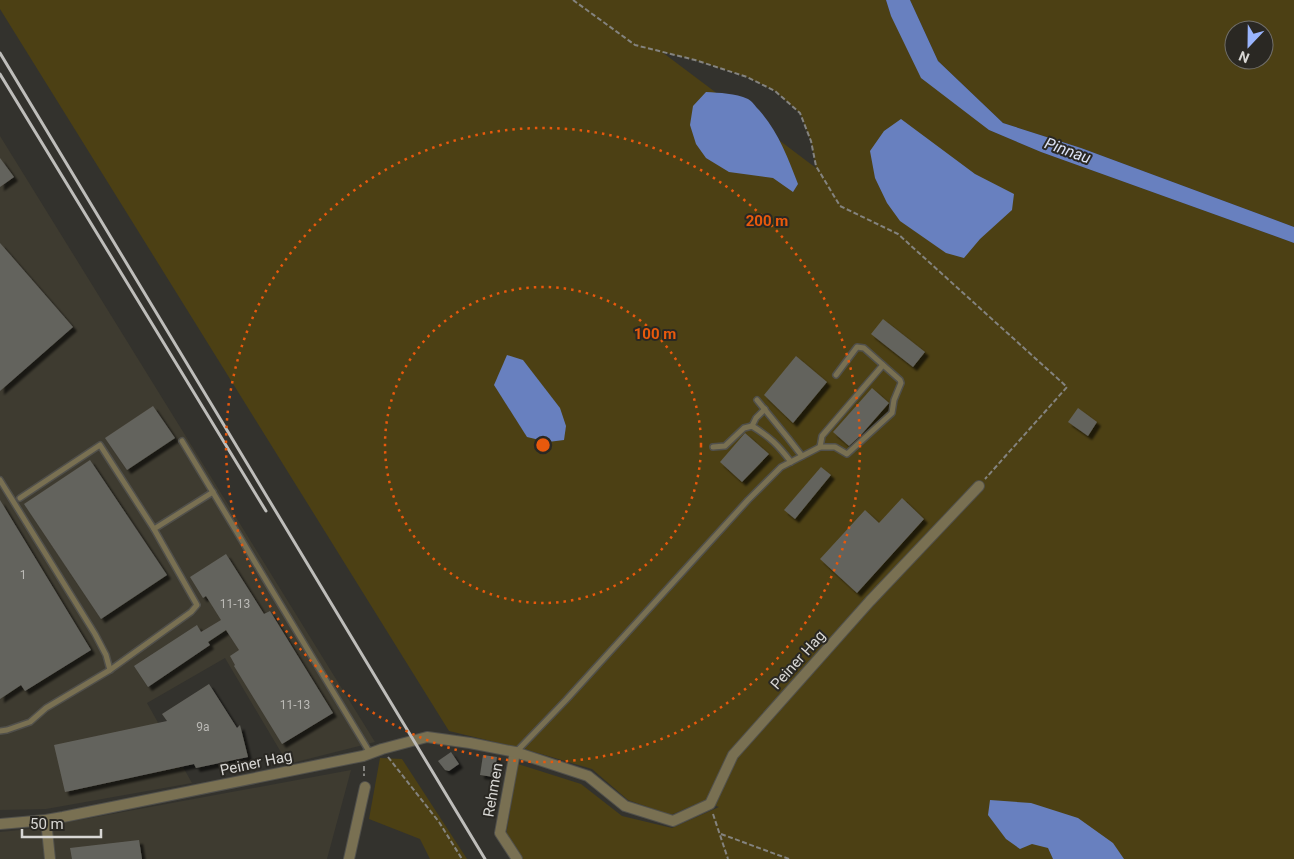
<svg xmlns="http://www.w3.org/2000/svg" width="1294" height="859" font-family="Roboto,sans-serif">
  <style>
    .built { fill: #3e3b30 }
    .green { fill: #4c4014; fill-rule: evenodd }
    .water { fill: #6880bf }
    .building { fill: #64635d; filter: url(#shadow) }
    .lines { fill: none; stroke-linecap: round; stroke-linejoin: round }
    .lane-casing { stroke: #51504b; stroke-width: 8 }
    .street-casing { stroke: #51504b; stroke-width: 12 }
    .path { stroke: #84837f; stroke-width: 2; stroke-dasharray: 5 2.5; stroke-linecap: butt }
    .lane { stroke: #797052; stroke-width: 5 }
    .street { stroke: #797052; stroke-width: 10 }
    .rail { stroke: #bebdba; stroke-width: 3 }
    .ring { fill: none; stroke: #e8590c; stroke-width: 2.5; stroke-dasharray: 2.5 5 }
    .labels { text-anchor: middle; stroke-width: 4; stroke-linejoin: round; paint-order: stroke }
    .number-label { font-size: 12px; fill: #bbbab6 }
    .street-label { font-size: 15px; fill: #d8d7d4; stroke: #2a2823 }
    .water-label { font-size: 16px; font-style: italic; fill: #dce3f6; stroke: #2a2823 }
    .centre { fill: #e8590c; stroke: #2a2823; stroke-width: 2.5 }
    .ring-label { font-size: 15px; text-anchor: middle; font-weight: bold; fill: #e8590c; stroke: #2a2823; stroke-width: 4; stroke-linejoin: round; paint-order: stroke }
  </style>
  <defs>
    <filter id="shadow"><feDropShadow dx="4" dy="4" stdDeviation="1" flood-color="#0009"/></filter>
  </defs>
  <rect width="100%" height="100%" fill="#33322d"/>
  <!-- built -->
  <g class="built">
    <path d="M0 136 375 742 288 764 225 658 147 703 192 783 46 809 0 810Z"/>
    <path d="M351 770 327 859H0V832L31 829Z"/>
  </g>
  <!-- green -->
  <g class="green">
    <path d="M0 0H886L891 16 989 130 1041 152 1294 243V859H522L506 835 518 764 581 784 622 816 672 828 719 807 703 801 671 815 628 800 592 769 521 748 449 731 0 9ZM662 52 695 60 747 77 775 91 800 113 811 141 816 168Z"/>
    <path d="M910 0H1294V227L1081 148 1003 123 938 61ZM1234 30H1264V60H1234Z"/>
    <path d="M380 758 402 759 467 859H430L420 839 369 819Z"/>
  </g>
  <!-- water -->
  <g class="water">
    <path d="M886 0H910L938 61 1003 123 1081 148 1294 227V243L1041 152 989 130 921 78 891 16Z"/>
    <path d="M706 92C720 93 735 93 748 99 752 101 755 106 759 110 778 131 788 158 798 184L793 192 773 178 729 172 706 158 696 144 690 125 693 106Z"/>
    <path d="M901 119 975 174 1014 194 1012 210 980 239 964 258 946 253 900 221 887 203 875 178 870 151 884 131Z"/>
    <path d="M507 355 523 360 560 408 566 426 564 440 548 442 527 437 494 385Z"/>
    <path d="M990 800 1031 803 1078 818 1113 843 1124 859H1053L1048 848 1032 844 1020 849 1006 839 988 815Z"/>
  </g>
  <!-- building -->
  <g class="building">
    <path d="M0 158 14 177 0 187Z"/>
    <path d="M0 243 73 327 0 391Z"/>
    <path d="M883 319 925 352 913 367 871 334Z"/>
    <path d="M796 356 827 382 793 423 764 395Z"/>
    <path d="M872 388 889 403 861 435 849 446 833 432Z"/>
    <path d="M153 406 175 438 127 470 105 438Z"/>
    <path d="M1078 408 1097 422 1088 436 1068 422Z"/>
    <path d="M745 433 769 454 742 482 720 462Z"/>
    <path d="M90 460 167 575 101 619 24 504Z"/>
    <path d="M821 467 831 475 795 519 784 510Z"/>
    <path d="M902 498 924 519 857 593 820 559 865 510 879 523Z"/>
    <path d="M0 500 91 650 25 691 21 685 0 699Z"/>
    <path d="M226 554 264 614 270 611 333 713 282 744 234 666 235 665 230 656 239 650 226 630 208 642 210 645 148 687 134 666 197 625 201 632 221 620 206 596 203 598 190 577Z"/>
    <path d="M209 684 237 728 240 725 248 757 196 768 194 764 65 792 54 745 167 721 162 714Z"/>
    <path d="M451 752 459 764 449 771 445 770 438 761Z"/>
    <path d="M483 755 497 757 494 777 480 775Z"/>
    <path d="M139 840 142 859H72L70 848Z"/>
  </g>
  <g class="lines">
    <defs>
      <g id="lane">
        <path d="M757 400 788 438 802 456"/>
        <path d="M752 426 756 418 765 409"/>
        <path d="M182 441 370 753"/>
        <path d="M713 447 725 446 744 428 752 426C770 437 778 445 791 462"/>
        <path d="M820 447 822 436 883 365"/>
        <path d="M0 480 95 634 106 655 110 670"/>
        <path d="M154 529 213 492"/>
        <path d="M0 731 7 730 30 722 46 708 110 670 191 612 197 605 154 529 100 445 20 498"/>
        <path d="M516 752 566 700 748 500 781 467 820 447H835L847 454 892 413 894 400 901 383 900 380 864 348 857 347 836 375"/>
      </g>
      <g id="street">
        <path d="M515 752 500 833 517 859"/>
        <path d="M46 820 50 859"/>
        <path d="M0 824 46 820 63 817 363 756 382 749 427 737 470 743 515 752 588 776 625 806 673 821 710 804 733 755 870 601 979 486"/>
        <path d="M349 859 365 787"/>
      </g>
    </defs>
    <!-- lane casing -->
    <use href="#lane" class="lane-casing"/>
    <!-- street casing -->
    <use href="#street" class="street-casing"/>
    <!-- path -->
    <g class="path">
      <path d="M573 0 635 45 695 60 747 77 775 91 800 113 811 141 816 166 840 206 898 234 1067 387 985 479"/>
      <path d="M388 757 439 822 462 859"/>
      <path d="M364 766V776"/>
      <path d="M713 814 728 859"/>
      <path d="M721 834 789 859"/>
    </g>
    <!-- lane -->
    <use href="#lane" class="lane"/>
    <!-- street -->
    <use href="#street" class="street"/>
    <!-- rail -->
    <g class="rail">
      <path d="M0 53 485 859"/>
      <path d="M0 74 266 511"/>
    </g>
  </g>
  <!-- distance rings -->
  <g class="ring">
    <circle cx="543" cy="445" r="158"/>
    <circle cx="543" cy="445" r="317"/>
  </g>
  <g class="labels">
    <!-- number labels -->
    <g class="number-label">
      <text x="23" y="579">1</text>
      <text x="235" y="608">11-13</text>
      <text x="295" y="709">11-13</text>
      <text x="203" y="731">9a</text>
    </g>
    <!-- street labels -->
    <g class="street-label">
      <text transform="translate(798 660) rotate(-48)" y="5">Peiner Hag</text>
      <text transform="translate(256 763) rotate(-12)" y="5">Peiner Hag</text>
      <text transform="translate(493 790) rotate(-80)" y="5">Rehmen</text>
    </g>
    <!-- water labels -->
    <g class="water-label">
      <text transform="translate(1068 150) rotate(20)" y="6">Pinnau</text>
    </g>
  </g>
  <circle cx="543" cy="445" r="8" class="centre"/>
  <g class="ring-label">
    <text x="767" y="226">200 m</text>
    <text x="655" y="339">100 m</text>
  </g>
  <!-- north arrow -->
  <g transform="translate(1249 45) rotate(202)"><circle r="24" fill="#2a2823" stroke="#706e6a"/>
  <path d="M0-4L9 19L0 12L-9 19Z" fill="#9ab5fd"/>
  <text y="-8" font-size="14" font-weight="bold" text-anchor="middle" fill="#d8d7d4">N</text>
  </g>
  <!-- scale -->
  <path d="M22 829v8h79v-8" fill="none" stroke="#d8d7d4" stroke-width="2.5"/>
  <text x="30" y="829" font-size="15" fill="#d8d7d4" stroke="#2a2823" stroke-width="4" paint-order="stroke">50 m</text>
</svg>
